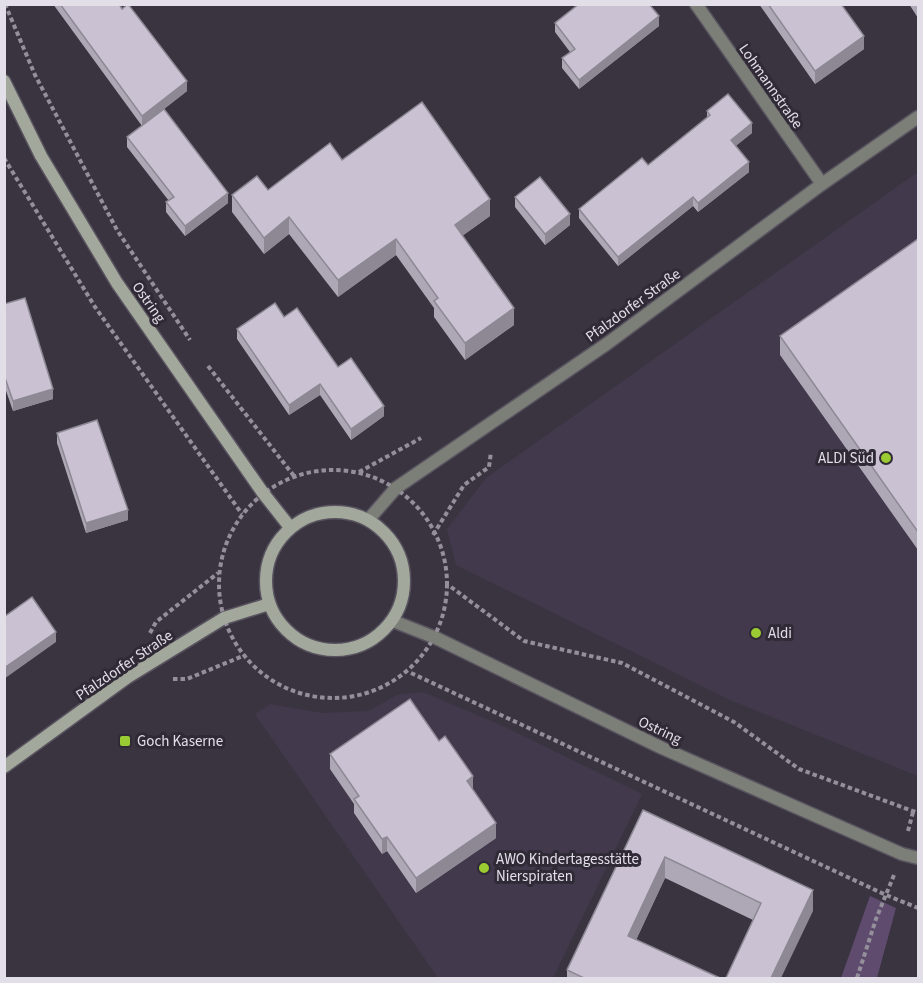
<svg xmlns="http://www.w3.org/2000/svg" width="923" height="983" font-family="'Source Sans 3',sans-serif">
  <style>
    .built { fill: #43394c }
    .green { fill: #5e4b6e }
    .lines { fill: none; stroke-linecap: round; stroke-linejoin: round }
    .street-casing { stroke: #58535f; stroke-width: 15 }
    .secondary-casing { stroke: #58535f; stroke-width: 15 }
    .path { stroke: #948f9a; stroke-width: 4; stroke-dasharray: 4.5 3; stroke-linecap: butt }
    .street { stroke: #7c7f78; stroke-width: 12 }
    .secondary { stroke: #a3a89c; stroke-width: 12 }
    .wall { fill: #aea7b5 }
    .shaded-wall { fill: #8d8894 }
    .building { fill: #cac2d3; stroke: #8d8894; stroke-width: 1.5 }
    .poi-dot { fill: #9bcb33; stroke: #302a36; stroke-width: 2 }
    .labels { text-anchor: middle; stroke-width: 6; stroke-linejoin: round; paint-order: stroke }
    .street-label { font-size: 15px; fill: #e3dfe8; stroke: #302a36 }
    .poi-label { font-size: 15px; fill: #e3dfe8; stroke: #302a36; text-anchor: start }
  </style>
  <rect width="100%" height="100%" fill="#3a3441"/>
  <!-- built -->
  <g class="built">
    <path d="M918 172V776L730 700 456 565 447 529 486 478Z"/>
    <path d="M423 692 505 727 642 794 553 978H438L255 714 270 704 322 713 369 711 397 695Z"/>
  </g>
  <!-- green -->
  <path class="green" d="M870 896 896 908 877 978H841Z"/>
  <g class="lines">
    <defs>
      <g id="street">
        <path d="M696 4 822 184"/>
        <path d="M369 519 396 488 608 343 822 184 918 117"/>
        <path d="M393 621 436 638 662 748 902 854 918 858"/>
      </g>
      <g id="secondary">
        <path d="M4 81 41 156 117 283 263 493 289 526"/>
        <circle cx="335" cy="581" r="69"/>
        <path d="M4 767 128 677 224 618 269 604"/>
      </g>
    </defs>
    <!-- street casing -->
    <use href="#street" class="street-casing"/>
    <!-- secondary casing -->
    <use href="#secondary" class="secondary-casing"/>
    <!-- path -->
    <g class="path">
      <path d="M5 4 35 75 117 230 190 340"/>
      <path d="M4 158 95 307 242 514"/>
      <path d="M208 366 294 476"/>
      <circle cx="333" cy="584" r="114"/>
      <path d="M359 472 421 438"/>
      <path d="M433 535 464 485 489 467 491 452"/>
      <path d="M451 587 524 641 622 663 734 722 799 769 918 813"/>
      <path d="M150 633 156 622 218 573"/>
      <path d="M411 673 886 895 918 908"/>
      <path d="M173 679H187L243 656"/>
      <path d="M908 831 913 812"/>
      <path d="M857 978 876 919 894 875"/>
    </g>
    <!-- street -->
    <use href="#street" class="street"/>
    <!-- secondary -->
    <use href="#secondary" class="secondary"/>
  </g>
  <!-- wall -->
  <g class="wall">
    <path d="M53 4H119L187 91 164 109 228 203 185 236 166 212V202L169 201 127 147V137L142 126Z"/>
    <path d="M759 4H841L864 49 815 84Z"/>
    <path d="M909 4H918V18Z"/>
    <path d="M555 23 659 26 579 89 562 68V58L570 52 555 32Z"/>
    <path d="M707 111 752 133 735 146 749 172 698 212 693 206 618 266 579 218V209L648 165 707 118Z"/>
    <path d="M342 160 490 216 462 236 514 325 465 360 434 317V308L396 255 338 297 289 234 264 254 232 212V195L268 190Z"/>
    <path d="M515 197 570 225 545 245 515 207Z"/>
    <path d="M918 239V550L780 355V336Z"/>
    <path d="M4 304 53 399 13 411 4 385Z"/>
    <path d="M284 317 338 367 384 416 351 440 320 395 289 415 237 339V329Z"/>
    <path d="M57 433 128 520 86 533 57 443Z"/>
    <path d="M330 754 473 791 496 838 416 893 387 851 382 854 354 813V804L330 769Z"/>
    <path d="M643 810 813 911 753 920 665 878 636 940 720 978H567V970Z"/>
  </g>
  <!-- shaded-wall -->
  <g class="shaded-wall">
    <path d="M659 16V26L579 89V80Z"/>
    <path d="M864 36V49L815 84V71Z"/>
    <path d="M187 81V91L142 126V116Z"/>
    <path d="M752 123V133L731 150V140Z"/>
    <path d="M749 162V172L698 212V203Z"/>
    <path d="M228 193V203L185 236V226Z"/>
    <path d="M693 197V206L618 266V257Z"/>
    <path d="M490 199V216L455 241V225Z"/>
    <path d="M570 214V225L545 245V234Z"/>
    <path d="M289 217V234L264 254V238Z"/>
    <path d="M396 239V255L338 297V280Z"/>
    <path d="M514 308V325L465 360V343Z"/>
    <path d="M320 384V395L289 415V405Z"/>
    <path d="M53 389V399L13 411V401Z"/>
    <path d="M384 406V416L351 440V429Z"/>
    <path d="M128 510V520L86 533V523Z"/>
    <path d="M56 632V642L4 679V668Z"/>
    <path d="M473 776V791L467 781Z"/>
    <path d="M496 823V838L416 893V878Z"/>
    <path d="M387 837V851L382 854V839Z"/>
    <path d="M665 857V878L628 957V936Z"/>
    <path d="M813 890V911L781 978H771Z"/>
  </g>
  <!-- building -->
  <g class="building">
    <path d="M60 4H119L122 9 128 4 187 81 142 116Z"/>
    <path d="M579 4H629V5L631 4H649L659 16 579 80 562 58 575 49 555 23Z"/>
    <path d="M768 4H841L864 36 815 71Z"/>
    <path d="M728 94 752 123 731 140 749 162 698 203 693 197 618 257 579 209 642 158 648 165 710 115 707 111Z"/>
    <path d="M422 102 490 199 455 225 514 308 465 343 434 301 438 298 396 239 338 280 289 217 264 238 232 195 257 176 268 190 330 143 342 160Z"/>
    <path d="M164 109 228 193 185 226 166 202 174 197 127 137Z"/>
    <path d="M540 177 570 214 545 234 515 197Z"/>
    <path d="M918 239V532L780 336Z"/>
    <path d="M25 298 53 389 13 401 4 375V304Z"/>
    <path d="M275 303 284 317 297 308 338 367 351 358 384 406 351 429 320 384 289 405 237 329Z"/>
    <path d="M97 420 128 510 86 523 57 433Z"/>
    <path d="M32 597 56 632 4 668V617Z"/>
    <path d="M410 699 439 741 445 736 473 776 467 781 496 823 416 878 387 837 382 839 354 799 359 796 330 754Z"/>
    <path d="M643 810 813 890 771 978H726L761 903 665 857 628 936 720 978H584L567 970Z"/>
  </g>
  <!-- markers -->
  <g class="poi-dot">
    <circle cx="886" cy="458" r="6"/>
    <circle cx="756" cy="633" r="6"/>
    <rect x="119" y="735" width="12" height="12" rx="3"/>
    <circle cx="484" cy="868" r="6"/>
  </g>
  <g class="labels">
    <!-- street labels -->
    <g class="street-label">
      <text transform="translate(771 86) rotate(55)" y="5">Lohmannstraße</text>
      <text transform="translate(149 302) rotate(55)" y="5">Ostring</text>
      <text transform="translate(633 305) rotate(-36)" y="5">Pfalzdorfer Straße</text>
      <text transform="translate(124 665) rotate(-34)" y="5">Pfalzdorfer Straße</text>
      <text transform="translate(660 730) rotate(25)" y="5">Ostring</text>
    </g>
    <!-- poi labels -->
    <g class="poi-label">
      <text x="874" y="463" text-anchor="end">ALDI Süd</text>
      <text x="768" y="638">Aldi</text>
      <text x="137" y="746">Goch Kaserne</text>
      <text x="496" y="864">AWO Kindertagesstätte<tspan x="496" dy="17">Nierspiraten</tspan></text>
    </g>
  </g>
  <!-- border -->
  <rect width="923" height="983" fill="none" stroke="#e3dfe8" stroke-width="12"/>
</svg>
